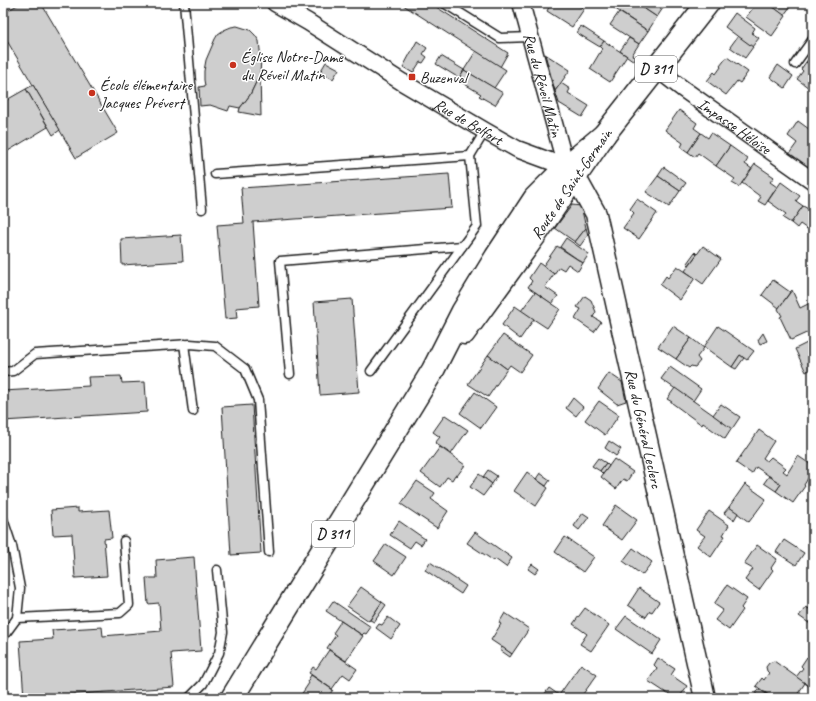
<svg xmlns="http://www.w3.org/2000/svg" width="816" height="701" font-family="Caveat,sans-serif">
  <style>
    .building { fill: #cecece; stroke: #1c1c1c }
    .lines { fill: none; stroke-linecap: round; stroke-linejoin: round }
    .service-casing { stroke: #1c1c1c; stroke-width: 11 }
    .minor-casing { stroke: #1c1c1c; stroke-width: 19 }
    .tertiary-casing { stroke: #1c1c1c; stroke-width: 23 }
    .primary-casing { stroke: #1c1c1c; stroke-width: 25 }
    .service { stroke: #fff; stroke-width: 8 }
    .minor { stroke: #fff; stroke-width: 16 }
    .tertiary { stroke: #fff; stroke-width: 20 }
    .primary { stroke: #fff; stroke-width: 22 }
    .poi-dot { fill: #c8321e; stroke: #fff; stroke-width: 1.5 }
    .labels { text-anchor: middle; stroke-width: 3; stroke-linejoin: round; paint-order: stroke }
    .shield { fill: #fff; stroke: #606060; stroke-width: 1 }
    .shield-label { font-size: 15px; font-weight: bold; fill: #1c1c1c }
    .poi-label { font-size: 16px; fill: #1c1c1c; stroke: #fff; text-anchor: start }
    .street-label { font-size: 16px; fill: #1c1c1c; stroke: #fff }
  </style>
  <rect width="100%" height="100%" fill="#fff"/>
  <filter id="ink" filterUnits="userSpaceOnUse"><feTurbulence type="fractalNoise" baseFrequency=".025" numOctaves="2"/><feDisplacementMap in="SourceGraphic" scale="8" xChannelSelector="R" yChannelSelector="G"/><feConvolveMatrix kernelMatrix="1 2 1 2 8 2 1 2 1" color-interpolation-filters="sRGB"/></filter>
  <g filter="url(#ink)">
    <!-- building -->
    <g class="building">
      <path d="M21 3H41L118 133 76 158 3 34V13Z"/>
      <path d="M400 3H430L508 53 500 67Z"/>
      <path d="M551 3H575L584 9 572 27 547 11Z"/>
      <path d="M617 3H636L657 17 648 31 614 8Z"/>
      <path d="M644 3H663L665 5 657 17 642 7Z"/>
      <path d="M757 3H768L786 16 772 36 746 17Z"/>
      <path d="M768 3H793L784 15Z"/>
      <path d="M619 12 648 31 639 44 610 25Z"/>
      <path d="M735 13 755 28 752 33 759 38 752 47 725 27Z"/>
      <path d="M237 26 250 30 255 35 259 41 261 59 260 74 250 95 240 108 230 106 228 111 210 105 200 106 199 87 205 86 204 80V71L206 60 215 39 218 34 224 30 231 27Z"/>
      <path d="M581 26 604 41 600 47 577 33Z"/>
      <path d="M738 36 753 47 745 58 730 47Z"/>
      <path d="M629 38 639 44 632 55 636 58 634 61 620 51Z"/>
      <path d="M417 41 427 48 423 54 427 57 423 63 420 62 413 73 403 67Z"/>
      <path d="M604 41 627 56 610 82 590 69 602 49 600 47Z"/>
      <path d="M476 51 506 70 494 88 464 70Z"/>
      <path d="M545 54 570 70 555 91Z"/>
      <path d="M811 55 813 57V67L806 62Z"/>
      <path d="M441 56 464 70 459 78 436 64Z"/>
      <path d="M727 57 748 72 740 83 737 81 726 95 707 81 714 72 716 74 721 67 720 66Z"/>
      <path d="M326 62 339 69 333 79 320 72Z"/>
      <path d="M806 62 813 67V91L797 79 803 71 801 69Z"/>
      <path d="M778 65 793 76 785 88 770 77Z"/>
      <path d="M464 70 503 93 495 105 479 96 481 94 458 80Z"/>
      <path d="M260 74 261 116 239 112 240 108 250 95Z"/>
      <path d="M561 83 570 89 568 93 589 106 582 117 559 103 555 91Z"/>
      <path d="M33 85 60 130 53 135 26 89Z"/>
      <path d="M26 89 48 127 3 154V102Z"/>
      <path d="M679 110 697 123 694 128 701 133 688 152 681 147 683 143 665 130Z"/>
      <path d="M798 121 813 132 812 170 789 154 797 143 788 136Z"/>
      <path d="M701 133 708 138 711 133 730 146 716 166 698 153 695 157 688 152Z"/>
      <path d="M730 146 748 159 745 164 752 169 739 187 732 183 735 179 716 166Z"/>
      <path d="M755 164 774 177 770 182 777 187 765 205 758 201 761 197 742 183Z"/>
      <path d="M664 167 686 183 680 191 658 176Z"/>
      <path d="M449 174 452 208 253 222 259 306 236 308 237 318 225 319 217 225 244 223 241 188Z"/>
      <path d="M658 176 680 191 669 207 646 192Z"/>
      <path d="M781 182 800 196 796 201 803 206 791 223 783 218 786 214 768 201Z"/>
      <path d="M637 199 657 213 639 239 623 228 634 213 630 209Z"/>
      <path d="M572 205 581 206 586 228 575 242 555 228Z"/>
      <path d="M803 206 810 210 813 206V233L800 224 797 228 791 223Z"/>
      <path d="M586 228 588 235 580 246 575 242Z"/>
      <path d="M181 235 183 261 122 265 121 239Z"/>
      <path d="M566 238 589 254 583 263 560 247Z"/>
      <path d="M557 246 583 263 578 271 568 264 564 270 559 267 554 274 543 266Z"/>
      <path d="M703 246 721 259 703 284 685 271Z"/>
      <path d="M695 252 697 254 689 265 687 263Z"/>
      <path d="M539 263 554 274 545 287 558 296 552 304 528 287 532 281 529 278Z"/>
      <path d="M677 266 695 278 680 300 660 285 666 276 668 278Z"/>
      <path d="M773 280 790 292 779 308 762 295Z"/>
      <path d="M792 290 800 308 812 302 813 330 791 340 780 317 782 316 778 309Z"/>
      <path d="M535 292 560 309 547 328 521 311Z"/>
      <path d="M585 296 591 300 596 312 593 317 601 322 594 332 575 319 581 309 577 307Z"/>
      <path d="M352 299 359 392 320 395 314 302Z"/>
      <path d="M515 306 534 319 520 339 502 325Z"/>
      <path d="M673 326 691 338 676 359 658 347Z"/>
      <path d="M718 326 754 351 747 360 740 355 732 367 704 347Z"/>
      <path d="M763 333 767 341 760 344 758 340Z"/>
      <path d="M503 335 532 355 520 372 510 365 507 369 488 355Z"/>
      <path d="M691 338 704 348 697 357 700 361 695 367 691 366 689 368 676 359Z"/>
      <path d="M813 340V368L806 372 795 349Z"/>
      <path d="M488 355 507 369 488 397 468 384Z"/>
      <path d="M740 355 744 358 736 369 732 367Z"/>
      <path d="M670 367 701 389 693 401 661 379Z"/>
      <path d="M609 373 622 382 626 401 617 404 598 389Z"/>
      <path d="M121 376 122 383 145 382 147 412 3 421V391L89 386 88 377Z"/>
      <path d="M675 388 732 428 725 439 703 423 702 425 672 403V402L667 399Z"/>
      <path d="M475 392 496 407 481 428 460 413Z"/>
      <path d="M573 398 583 407 576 416 566 408Z"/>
      <path d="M599 401 619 415 605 435 585 420Z"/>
      <path d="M721 404 740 417 732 429 713 415Z"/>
      <path d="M252 405 261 553 231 555 222 407Z"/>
      <path d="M445 415 468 430 451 454 435 443 440 437 433 432Z"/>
      <path d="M759 430 774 441 763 458 767 461 771 457 786 468 783 471 787 474 798 456 813 466V470L804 485 805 486 793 503 776 491 781 484 756 467 752 474 736 463Z"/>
      <path d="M609 441 621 449 616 456 605 448Z"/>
      <path d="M440 447 465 465 457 476 455 475 452 480 447 477 440 487 421 473Z"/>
      <path d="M598 458 606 463 600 471 592 466Z"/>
      <path d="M614 459 633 472 627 481 623 479 616 489 601 477Z"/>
      <path d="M606 463 609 466 603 474 600 471Z"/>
      <path d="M488 470 497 476 492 484 483 477Z"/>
      <path d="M527 472 548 488 536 506 514 491Z"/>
      <path d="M540 473 550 480 546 486 536 479Z"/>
      <path d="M479 474 492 484 483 496 470 487Z"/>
      <path d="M769 476 781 484 776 491 764 483Z"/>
      <path d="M417 481 435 493 431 499 448 511 437 528 401 504Z"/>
      <path d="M745 484 766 499 749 522 729 507Z"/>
      <path d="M616 505 637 520 622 540 602 526Z"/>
      <path d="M729 507 738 513 734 520 724 513Z"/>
      <path d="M78 508V512L109 510 112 538 104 539 107 576 75 578 72 534 53 535 51 510Z"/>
      <path d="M709 511 729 525 723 535 725 536 711 557 697 546 705 536 696 530Z"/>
      <path d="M583 513 589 517 579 530 574 526Z"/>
      <path d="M399 521 425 539 421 545 415 541 410 548 390 535Z"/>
      <path d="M475 532 512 558 506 567 495 559 494 561 467 543Z"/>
      <path d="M565 537 594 557 583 572 555 552Z"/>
      <path d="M784 540 804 553 796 565 776 552Z"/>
      <path d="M386 544 406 557 394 575 374 561Z"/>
      <path d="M757 545 777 559 771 568 773 570 759 590 745 580 753 569 744 564Z"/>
      <path d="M633 548 652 562 642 575 623 561Z"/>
      <path d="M194 557 201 651 171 653 174 687 24 698 20 641 53 639 52 630 102 627 103 636 161 631 159 603 148 604 146 578H157L156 560Z"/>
      <path d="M430 562 466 586 461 594 425 570Z"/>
      <path d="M532 564 539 569 535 574 528 569Z"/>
      <path d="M727 585 747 599 741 608 743 610 729 630 715 620 723 610 714 604Z"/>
      <path d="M361 587 382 602 369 621 347 606Z"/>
      <path d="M639 588 659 602 652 612 650 611 646 617 628 605Z"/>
      <path d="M333 601 371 627 366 634 364 633 362 635 326 611Z"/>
      <path d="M382 602 386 605 374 622 370 620Z"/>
      <path d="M813 604V626L799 616 806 607 809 609Z"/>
      <path d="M585 608 609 625 591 651 580 644 587 634 573 624Z"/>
      <path d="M505 613 529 629 512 654 491 640 501 624 499 623Z"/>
      <path d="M626 616 661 640 652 654 616 629Z"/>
      <path d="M388 617 400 626 391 639 376 628 379 624 382 625Z"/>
      <path d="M341 621 363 636 346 661 327 648 336 635 333 633Z"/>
      <path d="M502 647 512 654 510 657 500 650Z"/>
      <path d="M329 650 357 669 350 679 343 674 332 689 309 673 313 667 316 669Z"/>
      <path d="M813 653V689L796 677 803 668 801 666 807 657 809 659Z"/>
      <path d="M658 658 675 669 671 675 687 686 679 698H674L648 681 657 668 654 665Z"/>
      <path d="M774 661 805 683 795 698H773L756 686 762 678 764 680 769 673 767 671 766 667 769 663Z"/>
      <path d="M581 664 597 675 580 698H557Z"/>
      <path d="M311 675 333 690 327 698H299L309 683 307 682Z"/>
      <path d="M549 688 559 695 557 698H548L544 695Z"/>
      <path d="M759 689 772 698H750L751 696 753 698Z"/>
    </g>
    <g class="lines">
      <defs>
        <g id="service">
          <path d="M184 3 202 209"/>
          <path d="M444 3 500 38 530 37"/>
          <path d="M795 64 813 39"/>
          <path d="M215 174 470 156"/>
          <path d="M184 344 193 411"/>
          <path d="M371 371 477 226 470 156 485 131"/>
          <path d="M3 372 13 371 35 354 190 344 215 346 245 369 258 400 269 552"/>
          <path d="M290 374 280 261 462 246"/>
          <path d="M3 519 12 546 20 588 17 618 3 637"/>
          <path d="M17 618 120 613 129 605 124 541"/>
          <path d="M189 698 203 684 219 653 223 632 217 570"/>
        </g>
        <g id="minor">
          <path id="s1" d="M275 3 308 22 402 82 485 131 517 149 566 167"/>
          <path id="s2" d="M521 3 566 167"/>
          <path id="s3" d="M657 69 683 89 813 181"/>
        </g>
        <g id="tertiary">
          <path id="s4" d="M566 167 576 178 596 214 705 698"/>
        </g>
        <g id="primary">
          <path id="s5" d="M464 333 536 234 604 135 708 3"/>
          <path d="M232 698 433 370 463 311 496 257 535 198 566 167 604 135"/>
        </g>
      </defs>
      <!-- service casing -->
      <use href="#service" class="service-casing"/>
      <!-- minor casing -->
      <use href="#minor" class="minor-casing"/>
      <!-- tertiary casing -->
      <use href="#tertiary" class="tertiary-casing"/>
      <!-- primary casing -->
      <use href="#primary" class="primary-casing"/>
      <!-- service -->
      <use href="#service" class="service"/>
      <!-- minor -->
      <use href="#minor" class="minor"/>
      <!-- tertiary -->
      <use href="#tertiary" class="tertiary"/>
      <!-- primary -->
      <use href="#primary" class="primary"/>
    </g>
  </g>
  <!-- markers -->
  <g class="poi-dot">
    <circle cx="233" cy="65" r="4"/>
    <rect x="408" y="73" width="8" height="8" rx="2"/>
    <circle cx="92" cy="93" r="4"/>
  </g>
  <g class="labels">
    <!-- shield labels -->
    <g class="shield">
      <rect x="635" y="56" width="42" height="26" rx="3"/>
      <rect x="312" y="521" width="42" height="26" rx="3"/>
    </g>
    <g class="shield-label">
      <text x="656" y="74">D 311</text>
      <text x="333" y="539">D 311</text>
    </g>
    <!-- poi labels -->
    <g class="poi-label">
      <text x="241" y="62">Église Notre-Dame<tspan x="241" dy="18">du Réveil Matin</tspan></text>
      <text x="420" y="83">Buzenval</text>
      <text x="100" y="90">École élémentaire<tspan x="100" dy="18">Jacques Prévert</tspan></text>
    </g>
    <!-- street labels -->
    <g class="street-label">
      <text dy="6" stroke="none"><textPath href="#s2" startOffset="85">Rue du Réveil Matin</textPath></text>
      <text dy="6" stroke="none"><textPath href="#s1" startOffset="227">Rue de Belfort</textPath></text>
      <text dy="6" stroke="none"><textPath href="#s3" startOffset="96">Impasse Héloïse</textPath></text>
      <text dy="6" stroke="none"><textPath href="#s5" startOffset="184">Route de Saint-Germain</textPath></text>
      <text dy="6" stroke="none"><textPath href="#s4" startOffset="276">Rue du Général Leclerc</textPath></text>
    </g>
  </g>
  <!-- margin -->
  <rect width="816" height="701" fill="none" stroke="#fff" stroke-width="16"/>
  <rect x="8" y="8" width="800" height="685" fill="none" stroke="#1c1c1c" stroke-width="1.5" filter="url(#ink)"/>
</svg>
